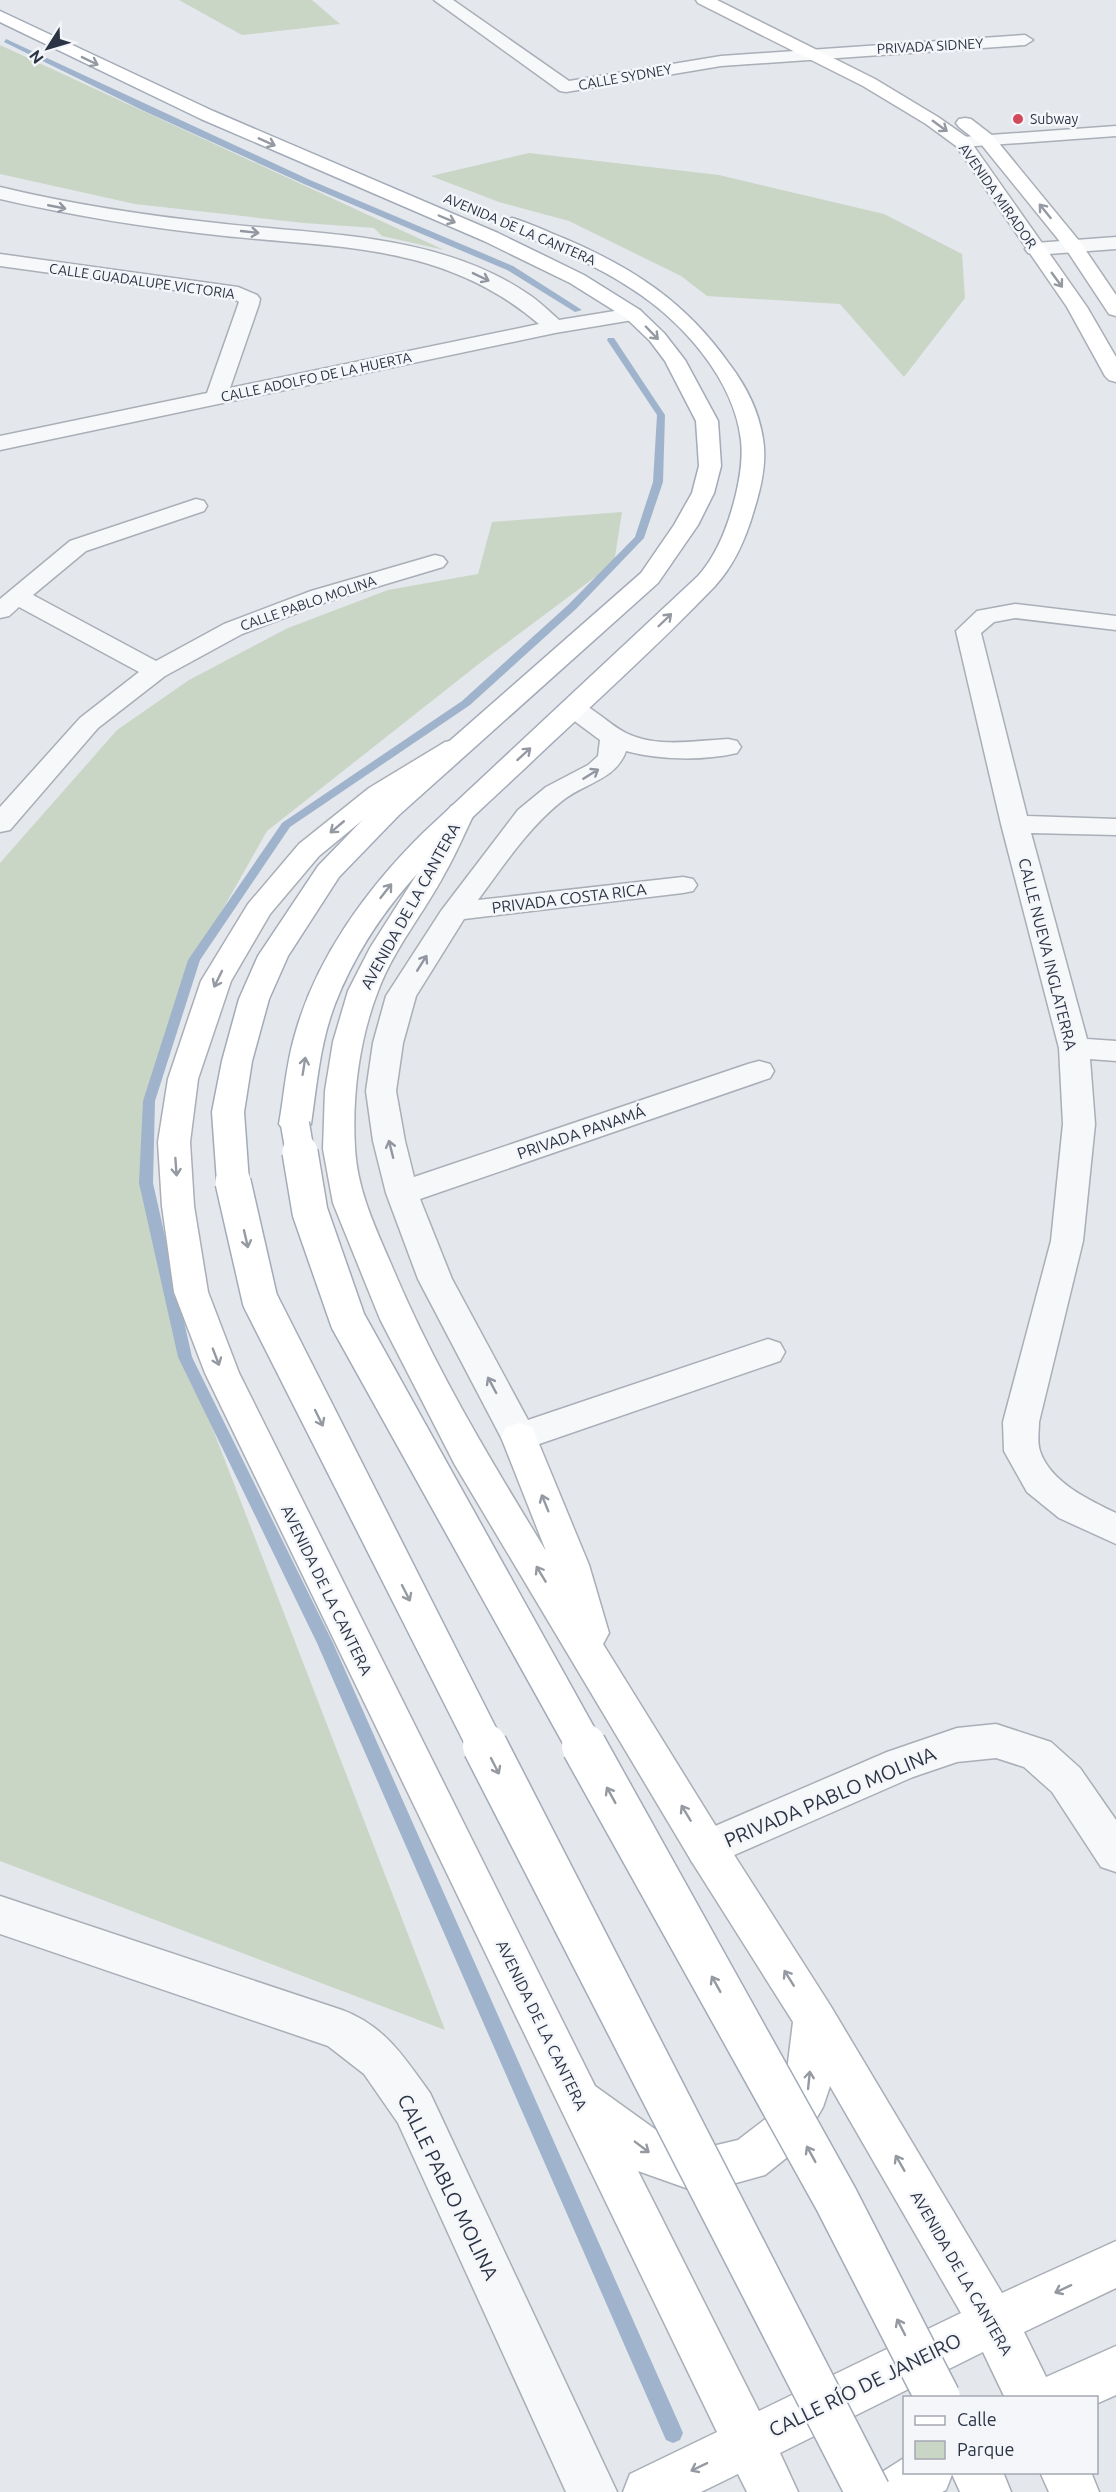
<svg xmlns="http://www.w3.org/2000/svg" width="1116" height="2492" font-family="Ubuntu,sans-serif">
  <style>
    .green { fill: #c9d6c5 }
    .lines { fill: none; stroke-linecap: round; stroke-linejoin: round }
    .stream { fill: #9fb4cc; fill-rule: evenodd }
    .street-casing { stroke: #a9aeb7; stroke-width: 3 }
    .secondary-casing { stroke: #a9aeb7; stroke-width: 3 }
    .primary-casing { stroke: #a3abb8; stroke-width: 3 }
    .street { fill: #f7f8fa; fill-rule: evenodd }
    .secondary { fill: #fff; fill-rule: evenodd }
    .primary { fill: #fff; fill-rule: evenodd }
    .primary-bridge-far2-casing { stroke: #a3abb8; stroke-width: 31; stroke-linecap: butt }
    .primary-bridge-far1-casing { stroke: #a3abb8; stroke-width: 38; stroke-linecap: butt }
    .primary-bridge-casing { stroke: #a3abb8; stroke-width: 47; stroke-linecap: butt }
    .primary-bridge-far2 { stroke: #fff; stroke-width: 28 }
    .primary-bridge-far1 { stroke: #fff; stroke-width: 35 }
    .primary-bridge { stroke: #fff; stroke-width: 44 }
    .oneway { stroke: #959aa2 }
    .oneway2 { stroke: #9196a0 }
    .poi-dot { fill: #d1495b; stroke: #f4f6f9; stroke-width: 2 }
    .labels { text-anchor: middle; stroke-width: 5; stroke-linejoin: round; paint-order: stroke }
    .far-street-label { font-size: 14px; fill: #2b3445; stroke: #f4f6f9 }
    .far-poi-label { font-size: 14px; fill: #2b3445; stroke: #f4f6f9; text-anchor: start }
    .street-label { font-size: 16px; fill: #2b3445; stroke: #f4f6f9 }
    .near-street-label { font-size: 20px; fill: #2b3445; stroke: #f4f6f9 }
  </style>
  <rect width="100%" height="100%" fill="#e4e7ec"/>
  <!-- green -->
  <g class="green">
    <path d="M179 0H312L340 24 242 35Z"/>
    <path d="M0 45 444 250 382 236 374 228 304 223 135 204 0 174Z"/>
    <path d="M529 153 719 175 884 214 962 254 965 298 904 377 840 304 707 296 681 276 569 221 499 202 431 176Z"/>
    <path d="M622 512 614 563 480 663 267 831 194 960 149 1101 146 1183 185 1357 445 2030 0 1861V863L117 730 189 680 288 628 388 590 478 574 492 522Z"/>
  </g>
  <g class="lines">
    <!-- stream -->
    <g class="stream">
      <path d="M6 39 310 180 513 266 582 310 575 312 507 270 304 184 144 111 4 42Z"/>
      <path d="M608 338H614L665 415 663 482 644 538 576 609 470 705 290 827 200 960 155 1101 153 1183 192 1357 333 1643 680 2426 683 2433 680 2440 673 2443 666 2440 317 1643 178 1357 139 1183 143 1101 188 960 282 823 462 701 568 605 635 537 653 482 657 415 607 340Z"/>
    </g>
    <defs>
      <g id="street">
        <path d="M434 0H453L569 81 721 56 1025 35 1033 40 1025 45 721 66 566 92 560 91Z"/>
        <path d="M1116 126V136L962 147 956 146 953 142 956 138 962 137Z"/>
        <path d="M0 187C74 205 149 216 225 224 326 235 440 234 528 294 539 301 549 311 559 320L633 308 640 310 643 314 640 318 633 320 555 333 0 450V436L207 393 239 302 233 298 0 266V254L238 287 257 295 260 299 259 304 230 388 539 324C445 244 341 248 225 236 149 228 74 216 0 199Z"/>
        <path d="M1116 237V249L1035 255 1028 253 1025 249 1028 245 1035 243Z"/>
        <path d="M196 499 204 501 207 506 204 511 86 551 33 595 156 661 224 624 311 591 435 555 443 557 447 562 443 567 329 601 242 634 165 676 98 728 10 830 0 832V807L80 718 139 672 19 607 9 616 0 618V599L70 541Z"/>
        <path d="M1015 604 1116 616V630L1015 618 994 622 981 633 1027 816 1116 819V835L1031 833 1087 1039 1116 1041V1061L1090 1059 1095 1124 1083 1241 1039 1422C1039 1431 1037 1442 1040 1451 1050 1482 1089 1500 1116 1513V1544L1059 1518 1027 1492 1004 1451 1003 1422 1051 1241 1063 1124 1059 1048 1001 824 956 631 977 611Z"/>
        <path d="M574 701C593 706 608 724 626 733 656 748 695 741 728 739L737 741 741 747 737 753C703 761 660 760 626 751 616 780 584 783 562 801 528 828 504 865 478 900L683 877 693 879 697 885 693 891 683 893 464 919 416 996 403 1043 396 1091 405 1141 414 1177 748 1064 759 1061 770 1064 774 1071 770 1078 420 1199 452 1279 528 1420 768 1339 780 1343 785 1352 780 1361 519 1451 506 1447 418 1279 386 1193 373 1141 366 1091 373 1043 386 996 441 911 518 810 546 787 588 765 598 756 600 740 565 714 561 709 565 704Z"/>
        <path d="M996 1724 1051 1742 1080 1768 1116 1820V1872L1101 1867 1052 1792 1024 1767 996 1758 957 1762 913 1777 707 1867 692 1862 686 1849 692 1836 887 1752 957 1728Z"/>
        <path d="M0 1896 342 2010C385 2026 404 2057 430 2093L617 2492H566L398 2123 364 2074 328 2046 0 1934Z"/>
      </g>
      <g id="secondary">
        <path d="M696 0H717L875 79 938 117 968 138 1087 307 1116 357V382L1109 380 1105 376 1067 307 956 146 926 124 863 86 698 3Z"/>
        <path d="M965 118 971 119 993 136 1080 242 1116 295V316L1109 314 1066 249 981 144 959 127 956 123 959 119Z"/>
        <path d="M454 740 463 742 467 748 463 754 387 800 319 856 270 914 231 981 198 1079 190 1142 194 1206 208 1292 239 1373 595 2086 666 2137 700 2149 738 2140 768 2117 785 2087 793 2022 692 1862 455 1465 380 1319 333 1203 323 1149 325 1091 333 1042 348 991 370 948 417 874 447 812 451 806 461 804 471 806 475 812C465 832 456 854 445 873 424 913 394 948 378 991 359 1040 352 1096 355 1148 357 1189 375 1227 391 1264 433 1365 489 1458 546 1551L501 1437 506 1427 519 1423 532 1427 589 1565 609 1633 603 1644 722 1836 830 2005 1002 2293 1116 2241V2288L1024 2332 1046 2377 1116 2346V2395L1096 2404V2398H1005L983 2352 780 2453 798 2492H747L738 2474 701 2492H623L630 2474 717 2432 205 1373 174 1292 162 1206 158 1142 168 1079 201 981 248 904 299 844 369 788 445 742ZM830 2086 961 2313 759 2411 638 2171 700 2193 765 2175 800 2147 823 2107Z"/>
        <path d="M904 2458V2472H953L946 2490 942 2492H872L879 2474Z"/>
        <path d="M1040 2472H1091L1099 2492H1049Z"/>
      </g>
      <g id="primary">
        <path d="M0 11 213 111 498 233 584 275 640 310 664 333 685 360 718 421 721 466 714 493 698 525 658 583 399 815 339 877 288 956 269 999 252 1061 244 1112 249 1182 244 1190 233 1193 222 1190 217 1182 212 1112 222 1061 239 999 258 956 318 866 379 803 641 573 674 525 692 493 699 466 696 421 665 361 650 341 626 318 570 283 484 241 201 119 0 22Z"/>
        <path d="M512 218C529 223 546 231 563 238 632 267 686 302 730 365 746 386 759 412 763 439 767 462 761 488 754 510 746 538 735 564 715 586 654 650 585 711 521 772 445 843 374 904 335 1004 320 1043 317 1083 311 1124L306 1131 295 1135 284 1131 279 1124C284 1096 286 1066 294 1038 315 959 367 888 424 832L698 576C718 554 729 523 736 494 740 477 743 458 741 440 734 379 682 321 632 289 593 263 549 246 505 228L502 224 505 220Z"/>
        <path d="M951 2472H1003L1011 2492H960Z"/>
      </g>
    </defs>
    <!-- street casing -->
    <use href="#street" class="street-casing"/>
    <!-- secondary casing -->
    <use href="#secondary" class="secondary-casing"/>
    <!-- primary casing -->
    <use href="#primary" class="primary-casing"/>
    <!-- street -->
    <use href="#street" class="street"/>
    <!-- secondary -->
    <use href="#secondary" class="secondary"/>
    <!-- primary -->
    <use href="#primary" class="primary"/>
    <defs>
      <path id="primary-bridge-far2" d="M295 1124 300 1153"/>
      <g id="primary-bridge-far1">
        <path d="M300 1152 310 1212 348 1321 585 1747"/>
        <path d="M233 1182 260 1300 486 1747"/>
      </g>
      <g id="primary-bridge">
        <path d="M485 1746 868 2492"/>
        <path d="M584 1746 836 2199 938 2398"/>
      </g>
    </defs>
    <!-- primary-bridge-far2 casing -->
    <use href="#primary-bridge-far2" class="primary-bridge-far2-casing"/>
    <!-- primary-bridge-far1 casing -->
    <use href="#primary-bridge-far1" class="primary-bridge-far1-casing"/>
    <!-- primary-bridge casing -->
    <use href="#primary-bridge" class="primary-bridge-casing"/>
    <!-- primary-bridge-far2 -->
    <use href="#primary-bridge-far2" class="primary-bridge-far2"/>
    <!-- primary-bridge-far1 -->
    <use href="#primary-bridge-far1" class="primary-bridge-far1"/>
    <!-- primary-bridge -->
    <use href="#primary-bridge" class="primary-bridge"/>
  </g>
  <!-- one-way arrows -->
  <defs><path id="oneway-shaft" d="M-6 0H5M1.5-3L5.5 0L1.5 3" fill="none" stroke-width="1.6" stroke-linecap="round" stroke-linejoin="round" transform="scale(1.5)"/></defs>
  <g class="oneway">
    <use href="#oneway-shaft" transform="translate(90 61) rotate(26)"/>
    <use href="#oneway-shaft" transform="translate(940 126) rotate(36)"/>
    <use href="#oneway-shaft" transform="translate(267 142) rotate(24)"/>
    <use href="#oneway-shaft" transform="translate(1045 211) rotate(-129)"/>
    <use href="#oneway-shaft" transform="translate(447 219) rotate(23)"/>
    <use href="#oneway-shaft" transform="translate(1057 280) rotate(54)"/>
    <use href="#oneway-shaft" transform="translate(652 333) rotate(46)"/>
    <use href="#oneway-shaft" transform="translate(665 620) rotate(-44)"/>
    <use href="#oneway-shaft" transform="translate(524 754) rotate(-42)"/>
    <use href="#oneway-shaft" transform="translate(337 827) rotate(140)"/>
    <use href="#oneway-shaft" transform="translate(386 891) rotate(-52)"/>
    <use href="#oneway-shaft" transform="translate(218 979) rotate(116)"/>
    <use href="#oneway-shaft" transform="translate(304 1066) rotate(-81)"/>
    <use href="#oneway-shaft" transform="translate(176 1167) rotate(86)"/>
    <use href="#oneway-shaft" transform="translate(246 1239) rotate(77)"/>
    <use href="#oneway-shaft" transform="translate(216 1357) rotate(69)"/>
    <use href="#oneway-shaft" transform="translate(319 1418) rotate(64)"/>
    <use href="#oneway-shaft" transform="translate(545 1503) rotate(-112)"/>
    <use href="#oneway-shaft" transform="translate(541 1574) rotate(-121)"/>
    <use href="#oneway-shaft" transform="translate(406 1593) rotate(63)"/>
    <use href="#oneway-shaft" transform="translate(495 1766) rotate(63)"/>
    <use href="#oneway-shaft" transform="translate(611 1795) rotate(-119)"/>
    <use href="#oneway-shaft" transform="translate(686 1813) rotate(-121)"/>
    <use href="#oneway-shaft" transform="translate(789 1978) rotate(-122)"/>
    <use href="#oneway-shaft" transform="translate(716 1984) rotate(-119)"/>
    <use href="#oneway-shaft" transform="translate(809 2080) rotate(-84)"/>
    <use href="#oneway-shaft" transform="translate(642 2147) rotate(37)"/>
    <use href="#oneway-shaft" transform="translate(811 2154) rotate(-119)"/>
    <use href="#oneway-shaft" transform="translate(900 2163) rotate(-120)"/>
    <use href="#oneway-shaft" transform="translate(1063 2289) rotate(155)"/>
    <use href="#oneway-shaft" transform="translate(901 2327) rotate(-117)"/>
    <use href="#oneway-shaft" transform="translate(699 2467) rotate(154)"/>
  </g>
  <g class="oneway2">
    <use href="#oneway-shaft" transform="translate(57 207) rotate(11)"/>
    <use href="#oneway-shaft" transform="translate(250 232) rotate(6)"/>
    <use href="#oneway-shaft" transform="translate(481 277) rotate(26)"/>
    <use href="#oneway-shaft" transform="translate(591 774) rotate(-32)"/>
    <use href="#oneway-shaft" transform="translate(422 963) rotate(-58)"/>
    <use href="#oneway-shaft" transform="translate(391 1149) rotate(-104)"/>
    <use href="#oneway-shaft" transform="translate(492 1385) rotate(-118)"/>
  </g>
  <!-- markers -->
  <circle class="poi-dot" cx="1018" cy="119" r="6"/>
  <g class="labels">
    <!-- far-street labels -->
    <g class="far-street-label">
      <text transform="translate(930 46) rotate(-3)" y="5">PRIVADA SIDNEY</text>
      <text transform="translate(625 77) rotate(-10)" y="5">CALLE SYDNEY</text>
      <text transform="translate(998 196) rotate(55)" y="5">AVENIDA MIRADOR</text>
      <text transform="translate(520 229) rotate(23)" y="5">AVENIDA DE LA CANTERA</text>
      <text transform="translate(142 281) rotate(8)" y="5">CALLE GUADALUPE VICTORIA</text>
      <text transform="translate(316 377) rotate(-12)" y="5">CALLE ADOLFO DE LA HUERTA</text>
      <text transform="translate(308 603) rotate(-19)" y="5">CALLE PABLO MOLINA</text>
    </g>
    <!-- far-poi labels -->
    <g class="far-poi-label">
      <text x="1030" y="124">Subway</text>
    </g>
    <!-- street labels -->
    <g class="street-label">
      <text transform="translate(569 898) rotate(-7)" y="6">PRIVADA COSTA RICA</text>
      <text transform="translate(410 906) rotate(-61)" y="6">AVENIDA DE LA CANTERA</text>
      <text transform="translate(1048 954) rotate(76)" y="6">CALLE NUEVA INGLATERRA</text>
      <text transform="translate(581 1132) rotate(-19)" y="6">PRIVADA PANAMÁ</text>
      <text transform="translate(327 1590) rotate(64)" y="6">AVENIDA DE LA CANTERA</text>
      <text transform="translate(542 2025) rotate(64)" y="6">AVENIDA DE LA CANTERA</text>
      <text transform="translate(962 2273) rotate(60)" y="6">AVENIDA DE LA CANTERA</text>
    </g>
    <!-- near-street labels -->
    <g class="near-street-label">
      <text transform="translate(830 1797) rotate(-23)" y="7">PRIVADA PABLO MOLINA</text>
      <text transform="translate(448 2187) rotate(64)" y="7">CALLE PABLO MOLINA</text>
      <text transform="translate(865 2385) rotate(-26)" y="7">CALLE RÍO DE JANEIRO</text>
    </g>
  </g>
  <!-- legend -->
  <rect x="903" y="2396" width="195" height="78" fill="#f4f6f9" stroke="#a4a8b1" stroke-width="1.5"/>
  <rect x="915" y="2416" width="30" height="9" fill="#ffffff" stroke="#a4a8b1" stroke-width="1.5"/>
  <text x="957" y="2426" font-size="18" fill="#2b3445">Calle</text>
  <rect x="915" y="2441" width="30" height="18" fill="#c9d6c5" stroke="#a4a8b1" stroke-width="1.5"/>
  <text x="957" y="2456" font-size="18" fill="#2b3445">Parque</text>
  <!-- north arrow -->
  <g transform="translate(48 48) rotate(233)" stroke="#f4f6f9" stroke-width="4.5" paint-order="stroke">
  <path d="M0-4.5L10 22L0 15L-10 22Z" fill="#2b3445"/>
  <text y="-9" font-size="16" font-weight="bold" text-anchor="middle" fill="#2b3445">N</text>
  </g>
</svg>
